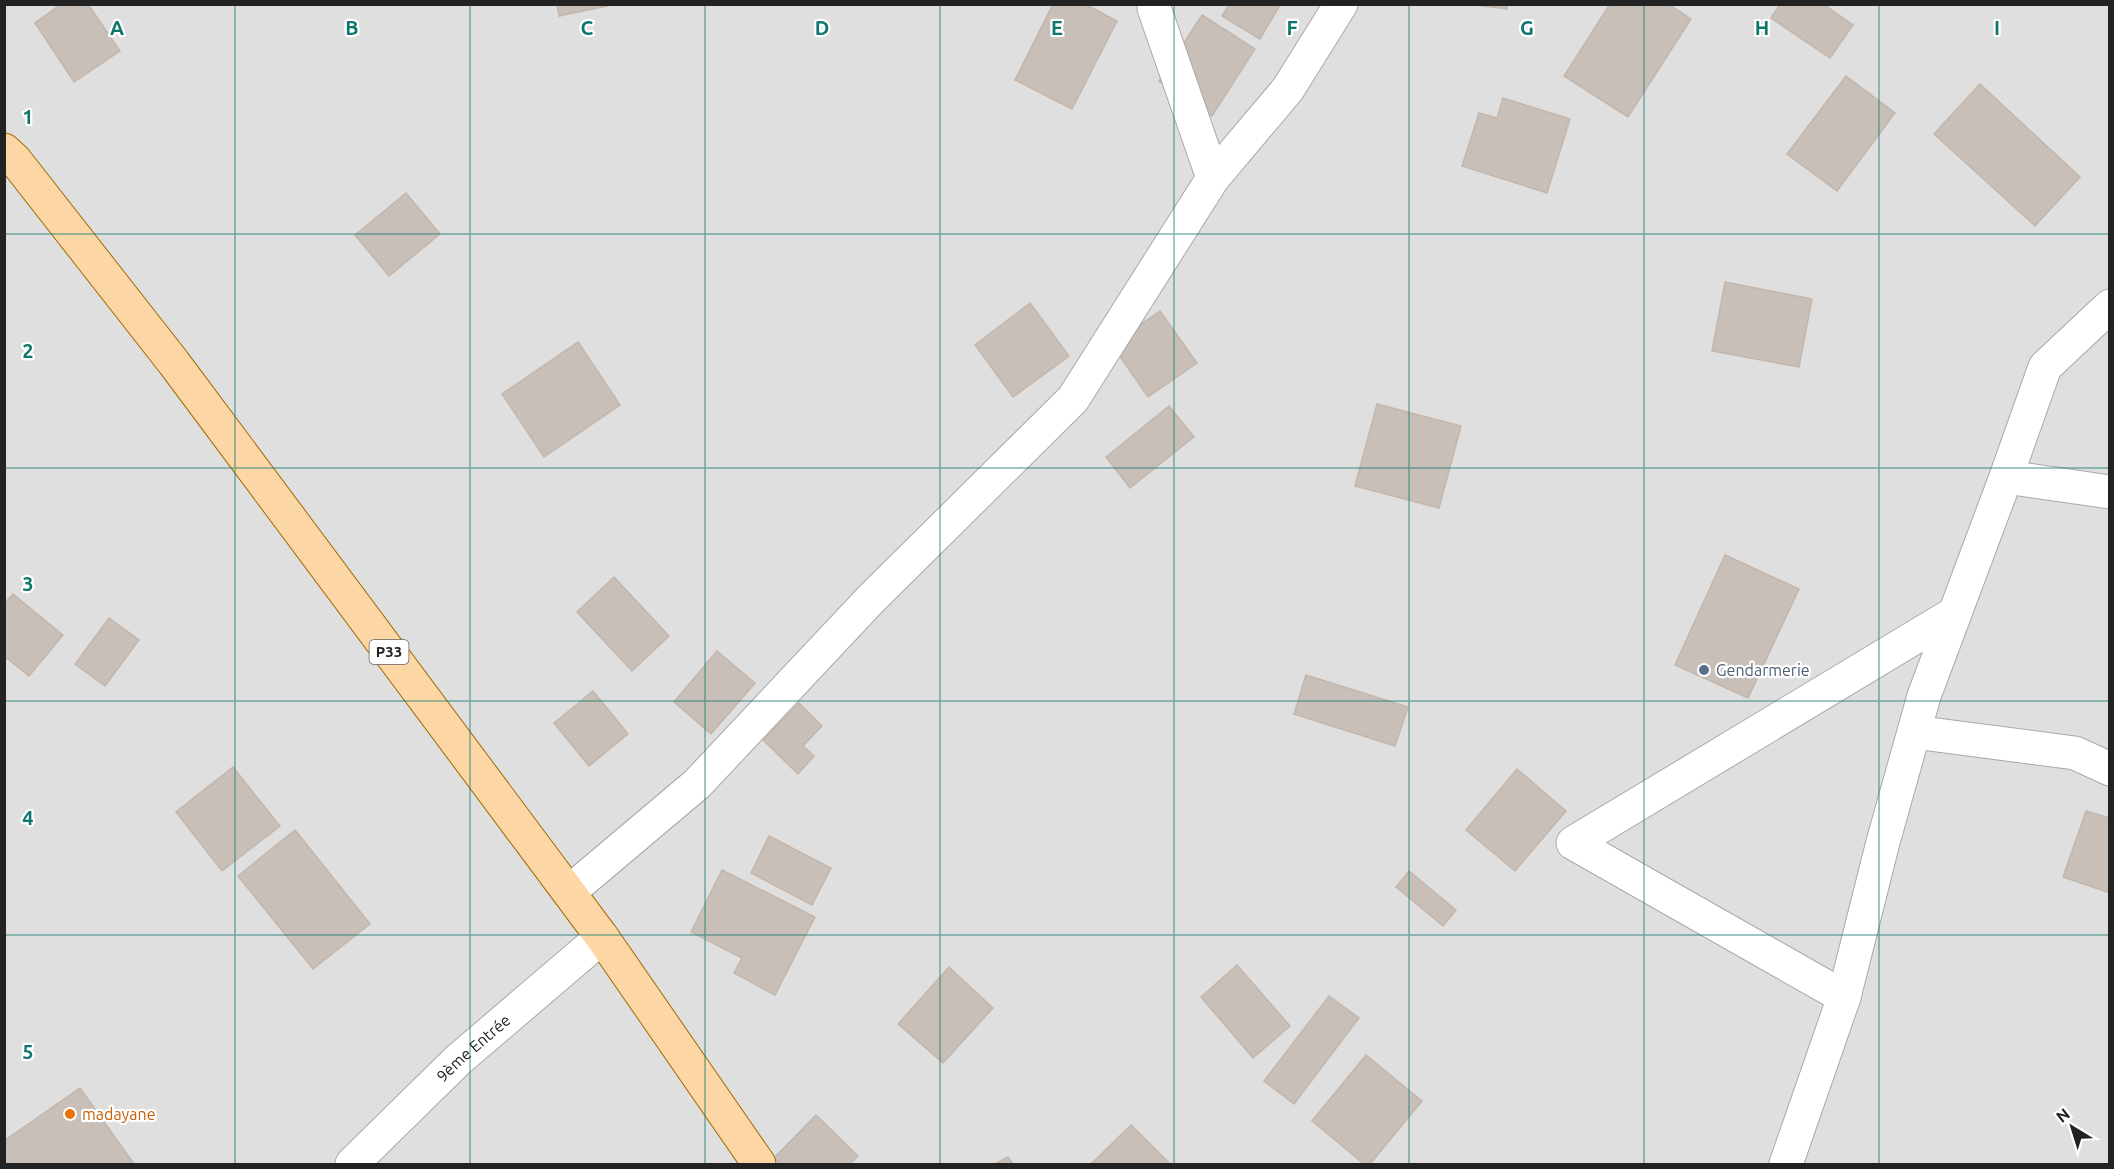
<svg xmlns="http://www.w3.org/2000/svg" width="2114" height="1169" font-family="Ubuntu,sans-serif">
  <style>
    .residential { fill: #e0dfdf }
    .building { fill: #c7bfb8; stroke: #c4b6ab; stroke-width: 1.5 }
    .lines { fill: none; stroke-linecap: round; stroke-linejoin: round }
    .minor-casing { stroke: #a9a9a9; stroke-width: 35 }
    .primary-casing { stroke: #a06b00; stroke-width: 35 }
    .minor { stroke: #fff; stroke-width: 33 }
    .primary { stroke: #fcd6a4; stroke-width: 33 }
    .grid { fill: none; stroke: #0f766e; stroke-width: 1.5; stroke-opacity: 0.55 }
    .service-dot { fill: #5c6f8a; stroke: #fff; stroke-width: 2 }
    .food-dot { fill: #e8710a; stroke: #fff; stroke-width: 2 }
    .labels { text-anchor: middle; stroke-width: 4.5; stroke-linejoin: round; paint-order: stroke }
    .shield { fill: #fff; stroke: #646464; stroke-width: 1.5 }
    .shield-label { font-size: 15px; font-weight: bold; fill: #222 }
    .service-label { font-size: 16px; fill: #4e5e75; stroke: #fff; text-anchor: start }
    .street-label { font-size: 16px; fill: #222; stroke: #fff }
    .food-label { font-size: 16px; fill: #c56008; stroke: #fff; text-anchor: start }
    .grid-label { font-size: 20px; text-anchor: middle; font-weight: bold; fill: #0f766e; stroke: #fff; stroke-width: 4.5; stroke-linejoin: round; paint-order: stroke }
  </style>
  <rect width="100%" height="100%" fill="#f2efe9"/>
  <!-- residential -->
  <rect class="residential" x="5" y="5" width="2104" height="1159"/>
  <!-- building -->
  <g class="building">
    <path d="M61 4H88L120 51 74 82 35 23Z"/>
    <path d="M557 4H612V5L559 16Z"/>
    <path d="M1053 4H1085L1117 21 1072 109 1015 80Z"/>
    <path d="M1229 4H1279L1280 5 1260 39 1222 16Z"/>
    <path d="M1467 4H1507V9Z"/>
    <path d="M1610 4H1668L1691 19 1628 117 1564 76Z"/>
    <path d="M1780 4H1823L1853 25 1830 58 1771 18Z"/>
    <path d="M1202 15 1255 49 1212 116 1159 81Z"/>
    <path d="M1846 76 1895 113 1837 191 1787 154Z"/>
    <path d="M1980 84 2080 177 2035 226 1934 134Z"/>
    <path d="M1503 98 1570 119 1547 193 1462 166 1479 113 1497 118Z"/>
    <path d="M406 193 440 234 389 276 355 235Z"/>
    <path d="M1725 282 1812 299 1799 367 1712 351Z"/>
    <path d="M1030 303 1069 356 1013 397 975 345Z"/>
    <path d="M1160 311 1197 363 1148 397 1112 345Z"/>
    <path d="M578 342 620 405 544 457 502 394Z"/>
    <path d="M1377 404 1461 426 1439 508 1355 486Z"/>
    <path d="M1169 406 1194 437 1130 488 1106 457Z"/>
    <path d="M1725 555 1799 589 1748 698 1675 665Z"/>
    <path d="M614 577 669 636 632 671 577 612Z"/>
    <path d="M13 594 63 635 29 676 4 656V604Z"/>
    <path d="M109 618 139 640 105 686 75 664Z"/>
    <path d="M717 651 755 683 711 734 674 702Z"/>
    <path d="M1306 675 1408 707 1395 746 1294 714Z"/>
    <path d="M593 691 628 734 589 766 554 723Z"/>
    <path d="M799 703 822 726 803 746 814 756 798 774 763 740Z"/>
    <path d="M233 767 280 826 222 871 176 812Z"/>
    <path d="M1517 769 1566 811 1515 871 1466 830Z"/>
    <path d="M2086 811 2110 818V893L2063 877Z"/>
    <path d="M295 830 370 924 313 969 238 876Z"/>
    <path d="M769 836 831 868 812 905 751 873Z"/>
    <path d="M722 870 815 917 775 995 734 973 742 958 691 932Z"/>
    <path d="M1409 871 1456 910 1443 926 1396 887Z"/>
    <path d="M1237 965 1290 1026 1253 1058 1201 997Z"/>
    <path d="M949 967 993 1008 943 1063 898 1024Z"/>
    <path d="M1329 996 1359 1018 1294 1104 1264 1081Z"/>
    <path d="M1366 1055 1422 1101 1370 1164H1364L1312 1121Z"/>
    <path d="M80 1088 134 1164H4V1141Z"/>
    <path d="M816 1115 858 1156 850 1164H781L774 1158Z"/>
    <path d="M1131 1125 1170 1164H1091Z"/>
    <path d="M1008 1157 1013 1164H995Z"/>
  </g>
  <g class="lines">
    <defs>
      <g id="minor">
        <path d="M1213 178 1288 89 1341 4"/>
        <path d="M2006 477 2110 492"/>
        <path d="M1914 732 2075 753 2110 769"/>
        <path d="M569 892 697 784 870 600 1073 399 1213 178 1154 8"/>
        <path d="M1844 997 1573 843 1955 613"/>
        <path id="s1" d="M352 1164 458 1060 602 937"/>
        <path d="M1786 1164 1844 997 1883 842 1924 696 2006 477 2045 367 2110 306"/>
      </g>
      <path id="primary" d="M4 150 15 160 174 363 602 937 759 1164"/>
    </defs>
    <!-- minor casing -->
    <use href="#minor" class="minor-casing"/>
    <!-- primary casing -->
    <use href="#primary" class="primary-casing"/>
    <!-- minor -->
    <use href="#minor" class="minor"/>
    <!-- primary -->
    <use href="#primary" class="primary"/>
  </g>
  <!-- grid -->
  <path class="grid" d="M235 4V1164M470 4V1164M705 4V1164M940 4V1164M1174 4V1164M1409 4V1164M1644 4V1164M1879 4V1164M4 234H2110M4 468H2110M4 701H2110M4 935H2110"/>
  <!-- markers -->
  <circle class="service-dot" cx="1704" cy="670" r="6"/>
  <circle class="food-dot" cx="70" cy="1114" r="6"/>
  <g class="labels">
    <!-- shield labels -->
    <rect class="shield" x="369.5" y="640" width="39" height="24" rx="4.5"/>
    <g class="shield-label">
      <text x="389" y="657">P33</text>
    </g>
    <!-- service labels -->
    <g class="service-label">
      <text x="1716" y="676">Gendarmerie</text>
    </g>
    <!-- street labels -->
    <g class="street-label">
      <text dy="6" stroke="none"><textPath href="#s1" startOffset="168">9ème Entrée</textPath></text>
    </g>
    <!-- food labels -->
    <g class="food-label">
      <text x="82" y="1120">madayane</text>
    </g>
  </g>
  <g class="grid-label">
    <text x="117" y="35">A</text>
    <text x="352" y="35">B</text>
    <text x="587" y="35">C</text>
    <text x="822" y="35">D</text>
    <text x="1057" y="35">E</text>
    <text x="1292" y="35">F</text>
    <text x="1527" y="35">G</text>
    <text x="1762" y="35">H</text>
    <text x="1997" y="35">I</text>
    <text x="28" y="124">1</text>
    <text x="28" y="358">2</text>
    <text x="28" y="591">3</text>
    <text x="28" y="825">4</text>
    <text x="28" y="1059">5</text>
  </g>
  <!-- border -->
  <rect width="2114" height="1169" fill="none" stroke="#222222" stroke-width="12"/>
  <!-- north arrow -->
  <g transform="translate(2072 1127) rotate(322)" stroke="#ffffff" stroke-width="4.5" paint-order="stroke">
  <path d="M0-4.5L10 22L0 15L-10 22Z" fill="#222222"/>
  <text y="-9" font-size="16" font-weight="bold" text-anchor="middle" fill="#222222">N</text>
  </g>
</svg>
